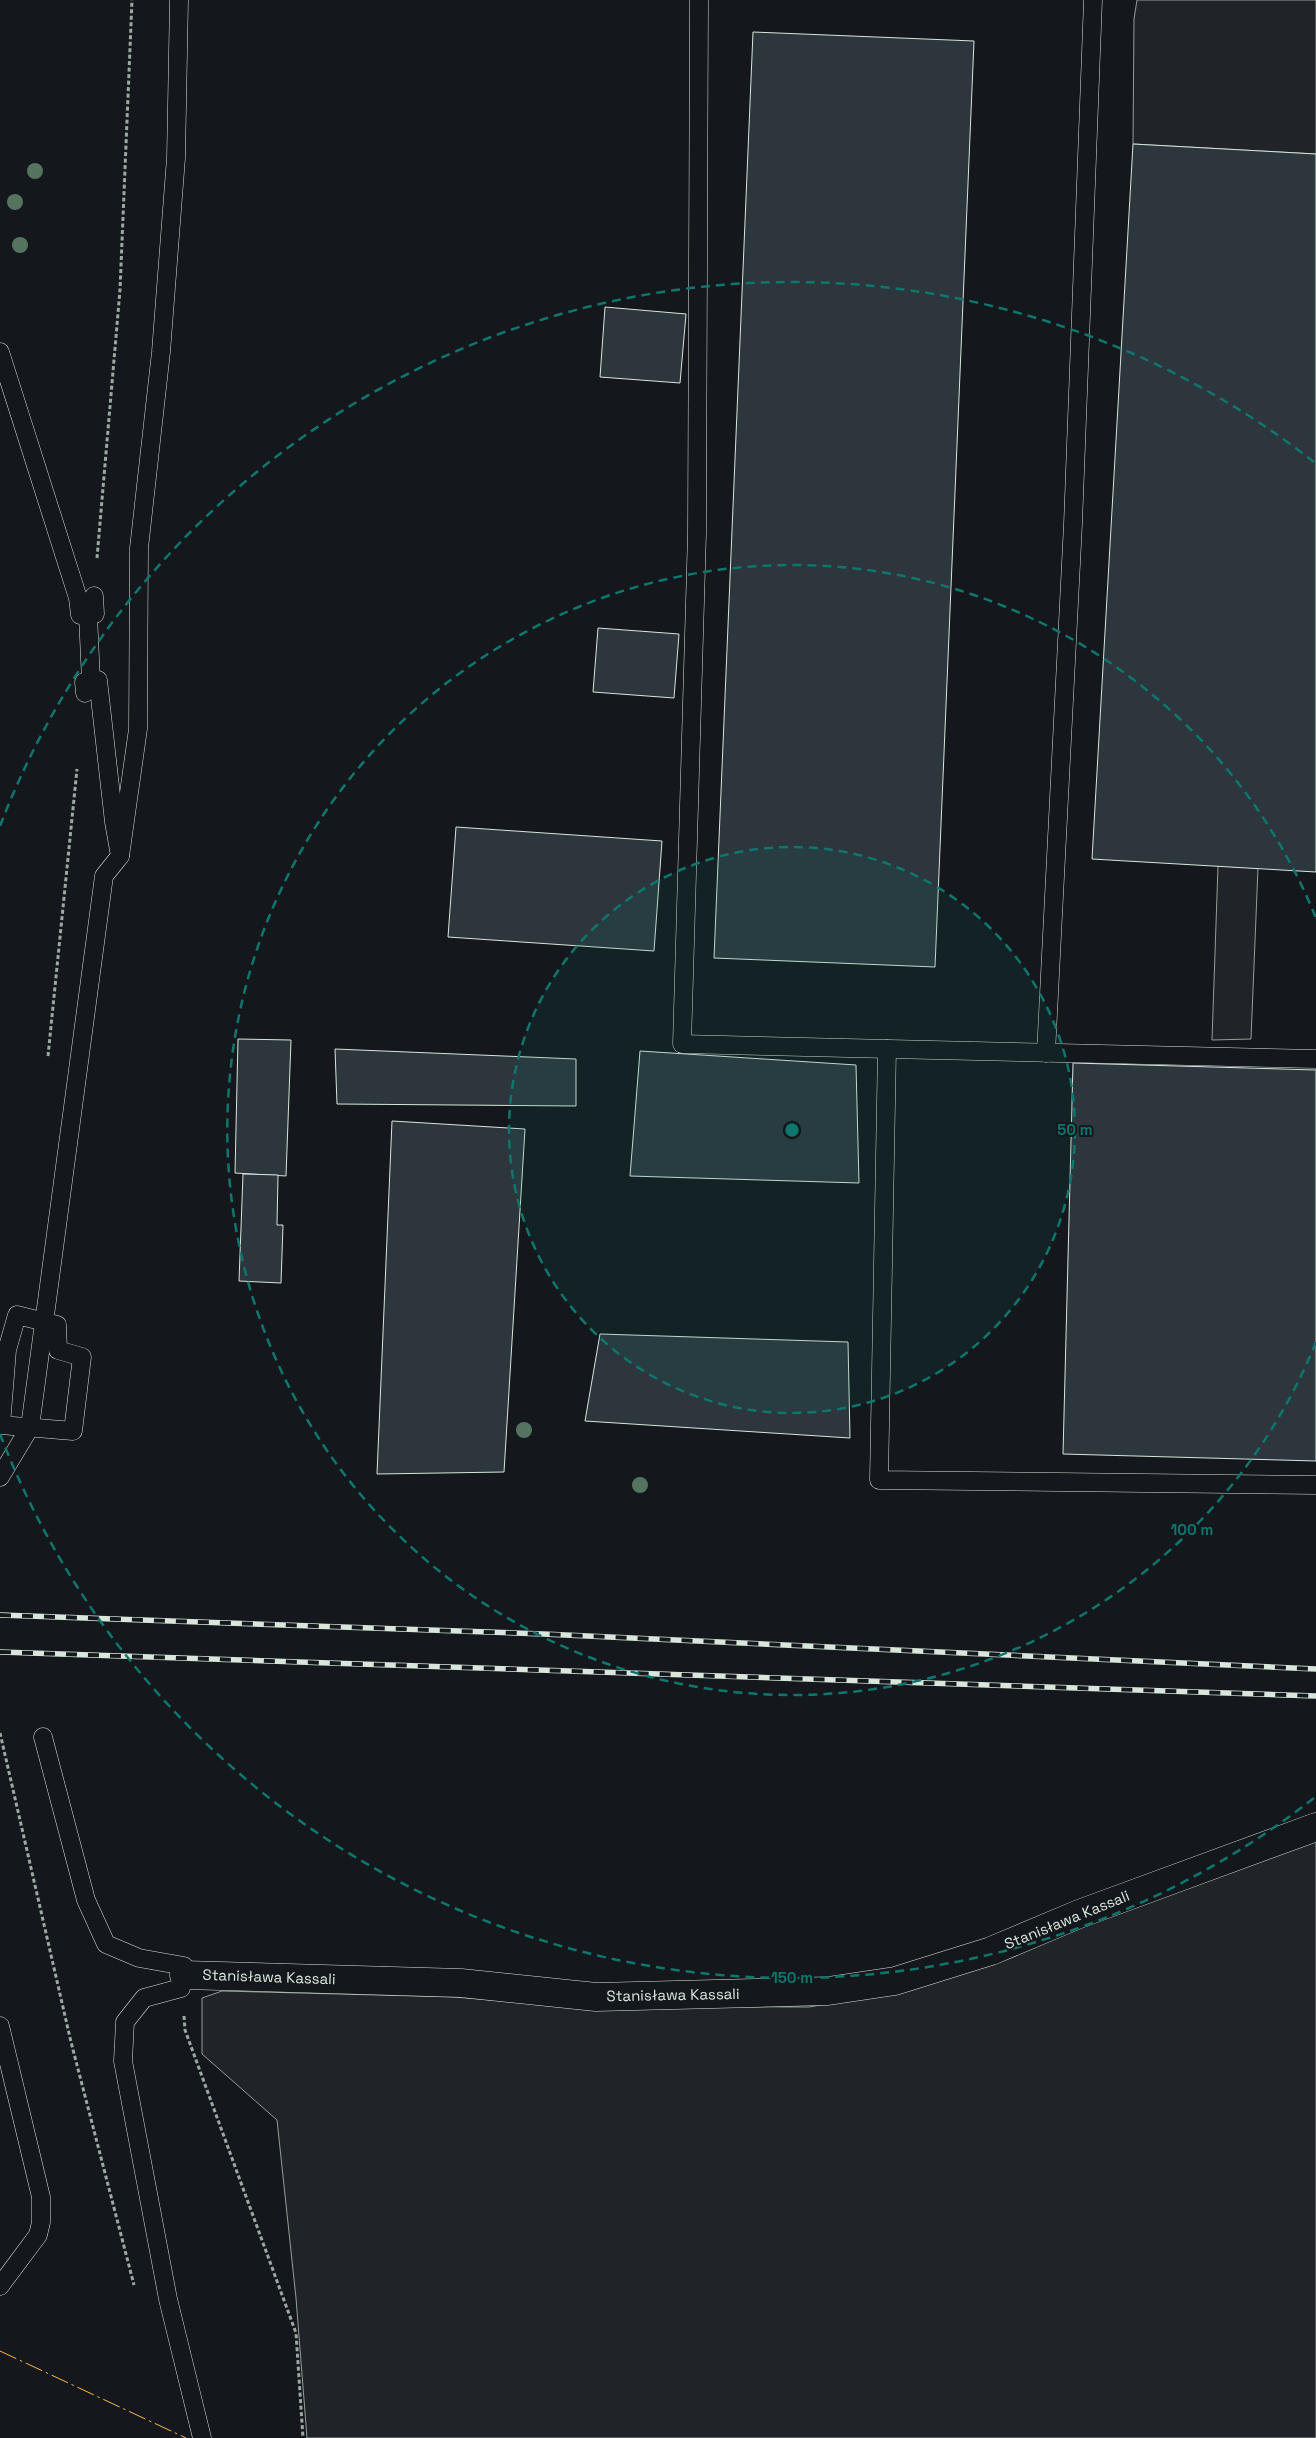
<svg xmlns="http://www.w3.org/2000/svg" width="1316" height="2438" font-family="'Space Grotesk',sans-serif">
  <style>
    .green { fill: #202428; stroke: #939e99 }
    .building { fill: #2c363c; stroke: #d8e6dc }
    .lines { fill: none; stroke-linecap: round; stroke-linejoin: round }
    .service-casing { stroke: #d8e6dc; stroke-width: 19 }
    .minor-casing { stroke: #d8e6dc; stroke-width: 29 }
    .path { stroke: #9da8a2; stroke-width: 3; stroke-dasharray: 4 2.5; stroke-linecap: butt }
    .service { stroke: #14181c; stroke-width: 18 }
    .minor { stroke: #14181c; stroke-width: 28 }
    .rail-casing { stroke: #d8e6dc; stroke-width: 5.5 }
    .rail { stroke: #14181c; stroke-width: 4; stroke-dasharray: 11; stroke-linecap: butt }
    .power { stroke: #ffb74d; stroke-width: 1; stroke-dasharray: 18 4 2.5 4; stroke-linecap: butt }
    .tree { fill: #55745f }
    .ring { fill: none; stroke: #0f766e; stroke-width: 2.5; stroke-dasharray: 9 6 }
    .labels { text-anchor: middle; stroke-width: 4; stroke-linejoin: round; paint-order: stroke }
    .street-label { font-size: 15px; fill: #d8e6dc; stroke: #14181c }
    .centre { fill: #0f766e; stroke: #14181c; stroke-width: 2.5 }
    .ring-label { font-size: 15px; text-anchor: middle; font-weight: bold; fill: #0f766e; stroke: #14181c; stroke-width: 4; stroke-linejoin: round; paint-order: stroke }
  </style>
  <rect width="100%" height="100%" fill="#14181c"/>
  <!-- green -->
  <g class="green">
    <path d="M1137 0H1316V154L1133 144 1134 19Z"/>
    <path d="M1218 866 1258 868 1251 1039 1212 1040Z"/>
    <path d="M1316 1840V2438H307L296 2298 277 2120 202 2054V1998L222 1991 454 1997 566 2006 809 2007 892 1993Z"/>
  </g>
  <!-- building -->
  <g class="building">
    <path d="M753 32 974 41 935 967 714 958Z"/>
    <path d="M1133 144 1316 154V872L1092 859Z"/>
    <path d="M605 307 686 314 680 383 600 377Z"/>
    <path d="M598 628 679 634 674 698 593 692Z"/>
    <path d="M456 827 662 841 654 951 448 937Z"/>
    <path d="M238 1039 291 1040 286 1176 235 1173Z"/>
    <path d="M335 1049 576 1059V1106L337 1104Z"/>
    <path d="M640 1051 856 1065 859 1183 630 1176Z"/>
    <path d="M1073 1063 1316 1070V1461L1063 1454Z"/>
    <path d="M392 1121 525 1129 504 1472 377 1474Z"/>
    <path d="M243 1174 278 1175 277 1225H283L281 1283 239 1281Z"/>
    <path d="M600 1334 848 1342 850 1438 585 1421Z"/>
  </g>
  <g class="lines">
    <defs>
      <g id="service">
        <path d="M699 0 697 533 682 1044 1316 1059"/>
        <path d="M0 352 78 598 80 615 95 614 94 596"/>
        <path d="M88 615 91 681"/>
        <path d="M120 856 138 729 139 548 161 352 176 158 179 0"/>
        <path d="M887 1049 879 1480 1316 1485"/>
        <path d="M1046 1053 1073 524 1093 0"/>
        <path d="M17 1315 57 1325 58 1350 82 1357 73 1431 1 1425 7 1350Z"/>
        <path d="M0 1477 30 1427 104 876 120 856 114 822 98 680 84 682 85 693"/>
        <path d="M43 1737 86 1900 106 1944 139 1958 184 1966 181 1988 144 1998 125 2022 123 2061 168 2299 202 2438"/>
        <path d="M0 2026 41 2197V2222L38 2235 0 2286"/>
      </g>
      <path id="minor" d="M184 1975 461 1983 596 1997 828 1991 895 1981 991 1951 1079 1914 1316 1827"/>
    </defs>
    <!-- service casing -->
    <use href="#service" class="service-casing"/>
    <!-- minor casing -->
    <use href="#minor" class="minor-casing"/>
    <!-- path -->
    <g class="path">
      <path d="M97 558 120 290 132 0"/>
      <path d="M48 1056 77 769"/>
      <path d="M0 1733 71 2042 134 2285"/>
      <path d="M184 2016 185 2030 296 2333 303 2438"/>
    </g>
    <!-- service -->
    <use href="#service" class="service"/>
    <!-- minor -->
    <use href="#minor" class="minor"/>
    <defs>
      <g id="rail">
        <path d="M0 1615 543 1634 1316 1669"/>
        <path d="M0 1652 1316 1696"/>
      </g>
    </defs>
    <!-- rail casing -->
    <use href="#rail" class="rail-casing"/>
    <!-- rail -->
    <use href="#rail" class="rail"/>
    <!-- power -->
    <path class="power" d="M0 2351 186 2438"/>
  </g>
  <!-- trees -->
  <g class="tree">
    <circle cx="35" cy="171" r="8"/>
    <circle cx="15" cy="202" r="8"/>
    <circle cx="20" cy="245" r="8"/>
    <circle cx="524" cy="1430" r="8"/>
    <circle cx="640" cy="1485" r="8"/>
  </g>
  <!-- distance rings -->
  <circle cx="792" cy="1130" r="283" fill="#0f766e" fill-opacity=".12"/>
  <g class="ring">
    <circle cx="792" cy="1130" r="283"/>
    <path d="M1316 1342A565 565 0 1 1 1316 918"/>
    <path d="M1314 1798A848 848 0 0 1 0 1434M0 826A848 848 0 0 1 1314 462"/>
  </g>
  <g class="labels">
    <!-- street labels -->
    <g class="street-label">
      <text transform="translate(1067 1920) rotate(-22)" y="5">Stanisława Kassali</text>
      <text transform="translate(269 1977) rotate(2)" y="5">Stanisława Kassali</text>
      <text transform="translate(673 1995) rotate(-1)" y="5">Stanisława Kassali</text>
    </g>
  </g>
  <circle cx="792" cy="1130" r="8" class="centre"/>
  <g class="ring-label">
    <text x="1075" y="1135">50 m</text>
    <text x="1192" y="1535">100 m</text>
    <text x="792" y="1983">150 m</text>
  </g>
</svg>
